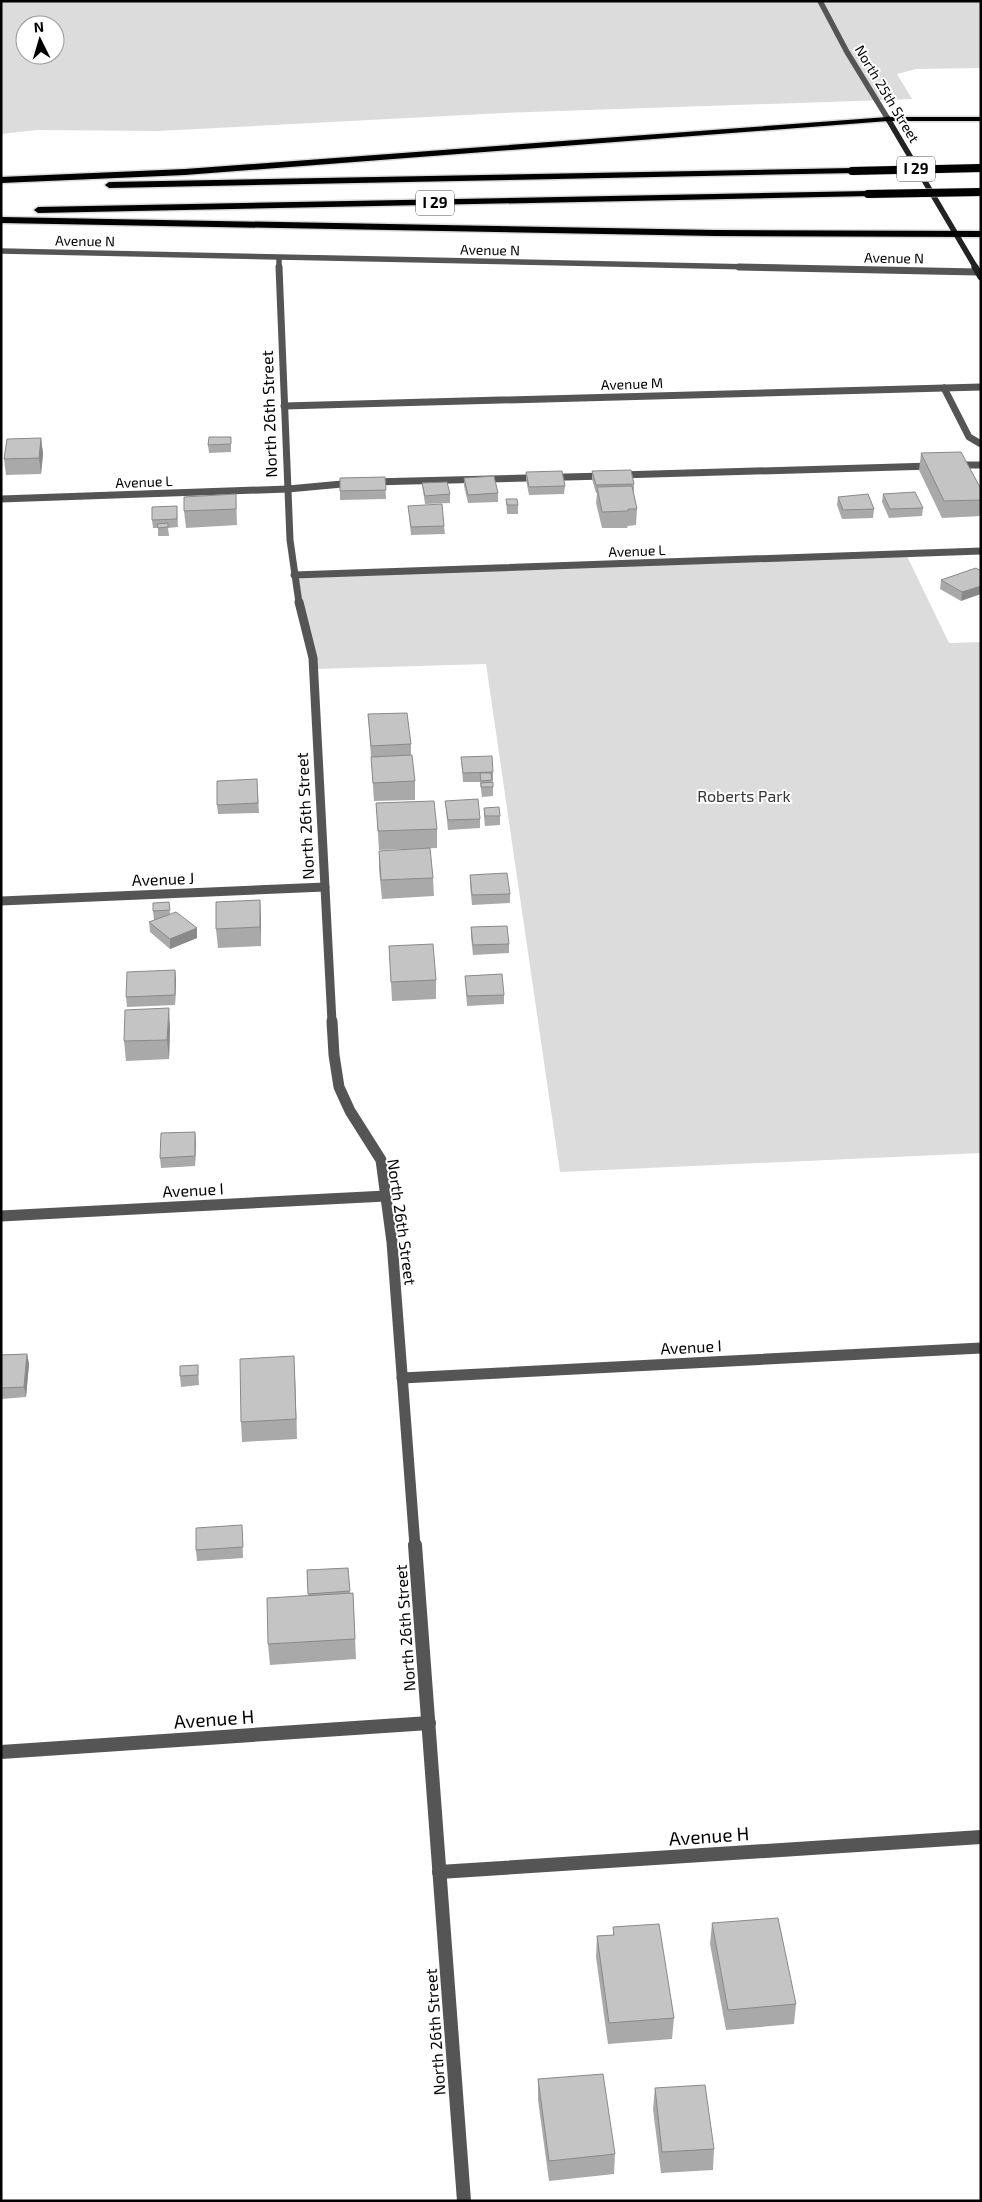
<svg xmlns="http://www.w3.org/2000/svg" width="982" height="2202" font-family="'Exo 2',sans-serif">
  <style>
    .green { fill: #dcdcdc; fill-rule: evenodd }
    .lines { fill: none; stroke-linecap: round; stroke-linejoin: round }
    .highway-casing { stroke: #dbdbdb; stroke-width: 3 }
    .lane { stroke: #555; stroke-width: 7 }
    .street-far4 { stroke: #555; stroke-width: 5.5 }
    .street-far3 { stroke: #555; stroke-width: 7 }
    .street-far2 { stroke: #555; stroke-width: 9 }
    .street-far1 { stroke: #555; stroke-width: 11 }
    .street { stroke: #555; stroke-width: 14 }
    .secondary-far1 { stroke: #222; stroke-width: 5.5 }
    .secondary { stroke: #222; stroke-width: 7 }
    .highway { fill: #000; fill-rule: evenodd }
    .highway-bridge-casing { stroke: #dbdbdb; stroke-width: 9; stroke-linecap: butt }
    .highway-bridge { stroke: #000; stroke-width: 8 }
    .wall { fill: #a9a9a9 }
    .shaded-wall { fill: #898989 }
    .building { fill: #c4c4c4; stroke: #898989 }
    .labels { text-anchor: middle; stroke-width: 4; stroke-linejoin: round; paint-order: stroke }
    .far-street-label { font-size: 14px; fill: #000; stroke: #fff }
    .shield { fill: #fff; stroke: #4c4c4c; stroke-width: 1 }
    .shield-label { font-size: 15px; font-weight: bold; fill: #000 }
    .street-label { font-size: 16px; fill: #000; stroke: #fff }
    .park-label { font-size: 16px; fill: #333; stroke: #fff }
    .near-street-label { font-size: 19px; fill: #000; stroke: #fff }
  </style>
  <rect width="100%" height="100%" fill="#fff"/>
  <!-- green -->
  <g class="green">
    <path d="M1 1H981V68L916 69 897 74 912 99 504 113 158 131 37 130 1 134ZM25 25H55V55H25Z"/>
    <path d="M906 554 949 643 981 642V1153L560 1172 486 664 314 669 294 575Z"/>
  </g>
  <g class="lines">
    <defs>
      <g id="highway">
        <path d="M888 117H981V121H888L185 175 1 183V177L185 169Z"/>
        <path d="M852 168 855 169V173L109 188 105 185 109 182Z"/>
        <path d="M868 191 871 192V196L38 213 34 210 38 207Z"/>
        <path d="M1 217 715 230 981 231V237L715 236 1 223Z"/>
      </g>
    </defs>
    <!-- highway casing -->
    <use href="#highway" class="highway-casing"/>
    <!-- lane -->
    <g class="lane">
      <path d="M944 388 969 437 981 444"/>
      <path d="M957 465H981"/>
      <path d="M619 475 932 466"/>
      <path d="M372 482 605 476"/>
      <path d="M288 489 353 483"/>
    </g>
    <!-- street-far4 -->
    <g class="street-far4">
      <path d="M820 1 847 52 888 119"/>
      <path d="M1 251 797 268"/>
      <path d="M279 258V268"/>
    </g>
    <!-- street-far3 -->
    <g class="street-far3">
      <path d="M279 267 290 540 299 603"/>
      <path d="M739 267 977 272"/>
      <path d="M284 406 981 387"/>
      <path d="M1 499 288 489"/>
      <path d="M294 575 981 551"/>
    </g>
    <!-- street-far2 -->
    <g class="street-far2">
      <path d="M299 602 313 658 332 1022"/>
      <path d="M1 901 325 887"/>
    </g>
    <!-- street-far1 -->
    <g class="street-far1">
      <path d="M332 1021 334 1055 339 1087 350 1111 381 1160 392 1242 415 1546"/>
      <path d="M1 1216 386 1196"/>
      <path d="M402 1378 981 1348"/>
    </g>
    <!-- street -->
    <g class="street">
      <path d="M415 1545 464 2201"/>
      <path d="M1 1752 429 1723"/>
      <path d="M439 1872 981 1837"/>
    </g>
    <!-- secondary-far1 -->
    <path class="secondary-far1" d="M888 119 976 268"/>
    <!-- secondary -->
    <path class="secondary" d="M975 267 981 277"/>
    <!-- highway -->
    <use href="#highway" class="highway"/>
    <defs>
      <g id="highway-bridge">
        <path d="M852 171 981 168"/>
        <path d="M868 194 981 192"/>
      </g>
    </defs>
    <!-- highway-bridge casing -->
    <use href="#highway-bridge" class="highway-bridge-casing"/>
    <!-- highway-bridge -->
    <use href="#highway-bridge" class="highway-bridge"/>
  </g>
  <!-- wall -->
  <g class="wall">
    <path d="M231 437V452L209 453 208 445Z"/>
    <path d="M41 438 43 454 41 474 6 475 4 459Z"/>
    <path d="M921 453 981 489V516L942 518 919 470Z"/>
    <path d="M592 471 634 484V492H633L637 509 636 525 628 526 627 528H602L596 503 597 493H596L592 479Z"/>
    <path d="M526 472 565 486 564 494 529 495 526 480Z"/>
    <path d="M385 477 386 499 340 500V478Z"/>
    <path d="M464 478 498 493V502L468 503 464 486Z"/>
    <path d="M422 483 450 494V503L425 504 423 491Z"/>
    <path d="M236 494 237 525 186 528 184 511Z"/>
    <path d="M883 494 923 508 922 516 889 518 882 502Z"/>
    <path d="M838 497 874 509 873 518 842 519 837 505Z"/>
    <path d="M506 499 518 505V514H507Z"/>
    <path d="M177 506 178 527 168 528 169 536H158V528H153L152 520Z"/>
    <path d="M408 506 444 526 445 534 411 535Z"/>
    <path d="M976 568 961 601 940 589 941 580Z"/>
    <path d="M368 714 411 744V755L415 781V800L374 801Z"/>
    <path d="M461 757 493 772V781H492V782L493 787V796L482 797 480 782H463Z"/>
    <path d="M257 779 259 813 218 814 217 805Z"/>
    <path d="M445 801 480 819V828L448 830 446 810Z"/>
    <path d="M376 803 437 829V848L379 850Z"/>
    <path d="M484 808 500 816V825L485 826 484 817Z"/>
    <path d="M379 851 433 878 434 896 382 899 379 869Z"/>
    <path d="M470 875 510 894V903L472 905 470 884Z"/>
    <path d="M260 900 261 946 218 948 216 929Z"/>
    <path d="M169 902 170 914 197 928V938L170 949 150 932 149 922 154 920 153 911Z"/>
    <path d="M471 927 509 944V953L473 955 471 937Z"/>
    <path d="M389 946 436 980V999L392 1001Z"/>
    <path d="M175 970 176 980 175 1005 127 1007 126 997Z"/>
    <path d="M465 976 504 995V1004L467 1006Z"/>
    <path d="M170 1028 169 1059 126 1061 124 1041Z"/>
    <path d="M195 1132 196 1142 195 1166 161 1168 160 1158Z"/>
    <path d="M27 1354 29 1364 26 1397 1 1399V1355Z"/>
    <path d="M294 1356 297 1439 242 1442 241 1422Z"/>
    <path d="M198 1365 199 1385 181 1387 180 1376Z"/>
    <path d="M242 1525 243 1558 197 1561 196 1550Z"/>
    <path d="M348 1568 350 1593H353L356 1659 270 1665 268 1644 308 1596 307 1570Z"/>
    <path d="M712 1923 796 2004 794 2024 726 2030 710 1944Z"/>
    <path d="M613 1927 674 2018 672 2039 608 2044 596 1957 597 1936 613 1935Z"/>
    <path d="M538 2079 615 2154 614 2174 549 2181 538 2100Z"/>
    <path d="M655 2088 714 2149 713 2170 661 2173 653 2109Z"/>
  </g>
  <!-- shaded-wall -->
  <g class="shaded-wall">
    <path d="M41 438 43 454 41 474 39 458Z"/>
    <path d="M981 586V594L961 601 962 592Z"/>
    <path d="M260 900 261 919V946L260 927Z"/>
    <path d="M197 928V938L170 949V939Z"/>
    <path d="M175 970 176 980 175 1005Z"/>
    <path d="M169 1008 170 1028 169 1059 167 1040Z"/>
    <path d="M195 1132 196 1142 195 1166Z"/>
    <path d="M27 1354 29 1364 26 1397 24 1387Z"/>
    <path d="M294 1356 295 1376 297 1439 296 1419Z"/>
  </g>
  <!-- building -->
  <g class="building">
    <path d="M209 437H231V444L208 445Z"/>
    <path d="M41 438 39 458 4 459 7 439Z"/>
    <path d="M961 452 981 489V500L944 501 921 453Z"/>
    <path d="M631 470 634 484 596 485 592 471Z"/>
    <path d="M562 471 565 486 529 487 526 472Z"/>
    <path d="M494 476 498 493 468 495 464 478Z"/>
    <path d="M385 477 386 490 340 491V478Z"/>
    <path d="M447 482 450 494 425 496 422 483Z"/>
    <path d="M632 486 637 509H628V511L602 512 597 487Z"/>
    <path d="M915 492 923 508 890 509 883 494Z"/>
    <path d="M236 494V509L184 511V497Z"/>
    <path d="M868 494 874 509 843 510 838 497Z"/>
    <path d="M506 499H517L518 505H507Z"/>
    <path d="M442 504 444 526 411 527 408 506Z"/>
    <path d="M177 506V519L152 520V507Z"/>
    <path d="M168 523V527L158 528 157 524Z"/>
    <path d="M976 568 981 571V586L962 592 941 580Z"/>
    <path d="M407 713 411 744 371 746 368 714Z"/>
    <path d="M412 755 415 781 373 783 371 757Z"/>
    <path d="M492 756 493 772 463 773 461 757Z"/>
    <path d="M480 773H491L492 780 481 781Z"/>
    <path d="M257 779 258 803 217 805V781Z"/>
    <path d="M493 782V787H481V783Z"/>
    <path d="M478 799 480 819 448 820 445 801Z"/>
    <path d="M434 801 437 829 378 831 376 803Z"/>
    <path d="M499 807 500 816H485L484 808Z"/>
    <path d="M430 848 433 878 381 880 379 851Z"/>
    <path d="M507 873 510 894 472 895 470 875Z"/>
    <path d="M260 900V927L216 929V902Z"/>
    <path d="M169 902 170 910 153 911V903Z"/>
    <path d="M176 912 197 928 170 939 149 922Z"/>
    <path d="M507 926 509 944 473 945 471 927Z"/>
    <path d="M433 944 436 980 391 982 389 946Z"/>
    <path d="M175 970V995L126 997 127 972Z"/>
    <path d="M502 974 504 995 467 996 465 976Z"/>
    <path d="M169 1008 167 1040 124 1041 125 1010Z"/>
    <path d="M195 1132V1156L160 1158 161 1133Z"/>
    <path d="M27 1354 24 1387 1 1388V1355Z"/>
    <path d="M294 1356 296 1419 241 1422 240 1359Z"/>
    <path d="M198 1365V1375L180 1376V1366Z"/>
    <path d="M242 1525 243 1547 196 1550V1528Z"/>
    <path d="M348 1568 350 1591 308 1594 307 1570Z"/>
    <path d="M353 1593 355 1639 268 1644 267 1598Z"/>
    <path d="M778 1918 796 2004 728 2010 712 1923Z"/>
    <path d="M659 1924 674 2018 609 2023 597 1936 614 1935 613 1927Z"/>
    <path d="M603 2074 615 2154 549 2161 538 2079Z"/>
    <path d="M705 2085 714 2149 662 2152 655 2088Z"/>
  </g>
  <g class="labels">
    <!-- far-street labels -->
    <g class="far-street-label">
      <text transform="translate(887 94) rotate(59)" y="5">North 25th Street</text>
      <text transform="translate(85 241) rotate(1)" y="5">Avenue N</text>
      <text transform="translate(490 250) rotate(1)" y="5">Avenue N</text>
      <text transform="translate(894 258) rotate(1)" y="5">Avenue N</text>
      <text transform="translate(632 384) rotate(-2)" y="5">Avenue M</text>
      <text transform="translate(144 482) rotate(-2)" y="5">Avenue L</text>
      <text transform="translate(637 551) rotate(-2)" y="5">Avenue L</text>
    </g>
    <!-- shield labels -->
    <g class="shield">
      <rect x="897" y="156.5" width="38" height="25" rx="4"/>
      <rect x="416" y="190.5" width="38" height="25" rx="4"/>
    </g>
    <g class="shield-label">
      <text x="916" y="174">I 29</text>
      <text x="435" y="208">I 29</text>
    </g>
    <!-- street labels -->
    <g class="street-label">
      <text transform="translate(269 414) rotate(-92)" y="6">North 26th Street</text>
      <text transform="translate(305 816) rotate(-93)" y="6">North 26th Street</text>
      <text transform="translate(163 879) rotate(-2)" y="6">Avenue J</text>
      <text transform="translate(193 1190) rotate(-3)" y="6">Avenue I</text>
      <text transform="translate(402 1222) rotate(82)" y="6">North 26th Street</text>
      <text transform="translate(691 1347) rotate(-3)" y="6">Avenue I</text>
      <text transform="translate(405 1628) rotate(-94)" y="6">North 26th Street</text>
      <text transform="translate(435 2032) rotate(-94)" y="6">North 26th Street</text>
    </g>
    <!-- park labels -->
    <g class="park-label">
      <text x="744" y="802">Roberts Park</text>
    </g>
    <!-- near-street labels -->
    <g class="near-street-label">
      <text transform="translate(214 1719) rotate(-4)" y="7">Avenue H</text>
      <text transform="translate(709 1836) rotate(-4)" y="7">Avenue H</text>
    </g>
  </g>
  <!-- border -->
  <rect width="982" height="2202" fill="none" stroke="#000000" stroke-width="5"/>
  <!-- north arrow -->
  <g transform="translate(40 40) rotate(355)"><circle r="24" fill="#ffffff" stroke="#999999"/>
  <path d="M0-4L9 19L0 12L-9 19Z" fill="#000000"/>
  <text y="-8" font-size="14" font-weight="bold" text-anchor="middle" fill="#000000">N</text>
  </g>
</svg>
